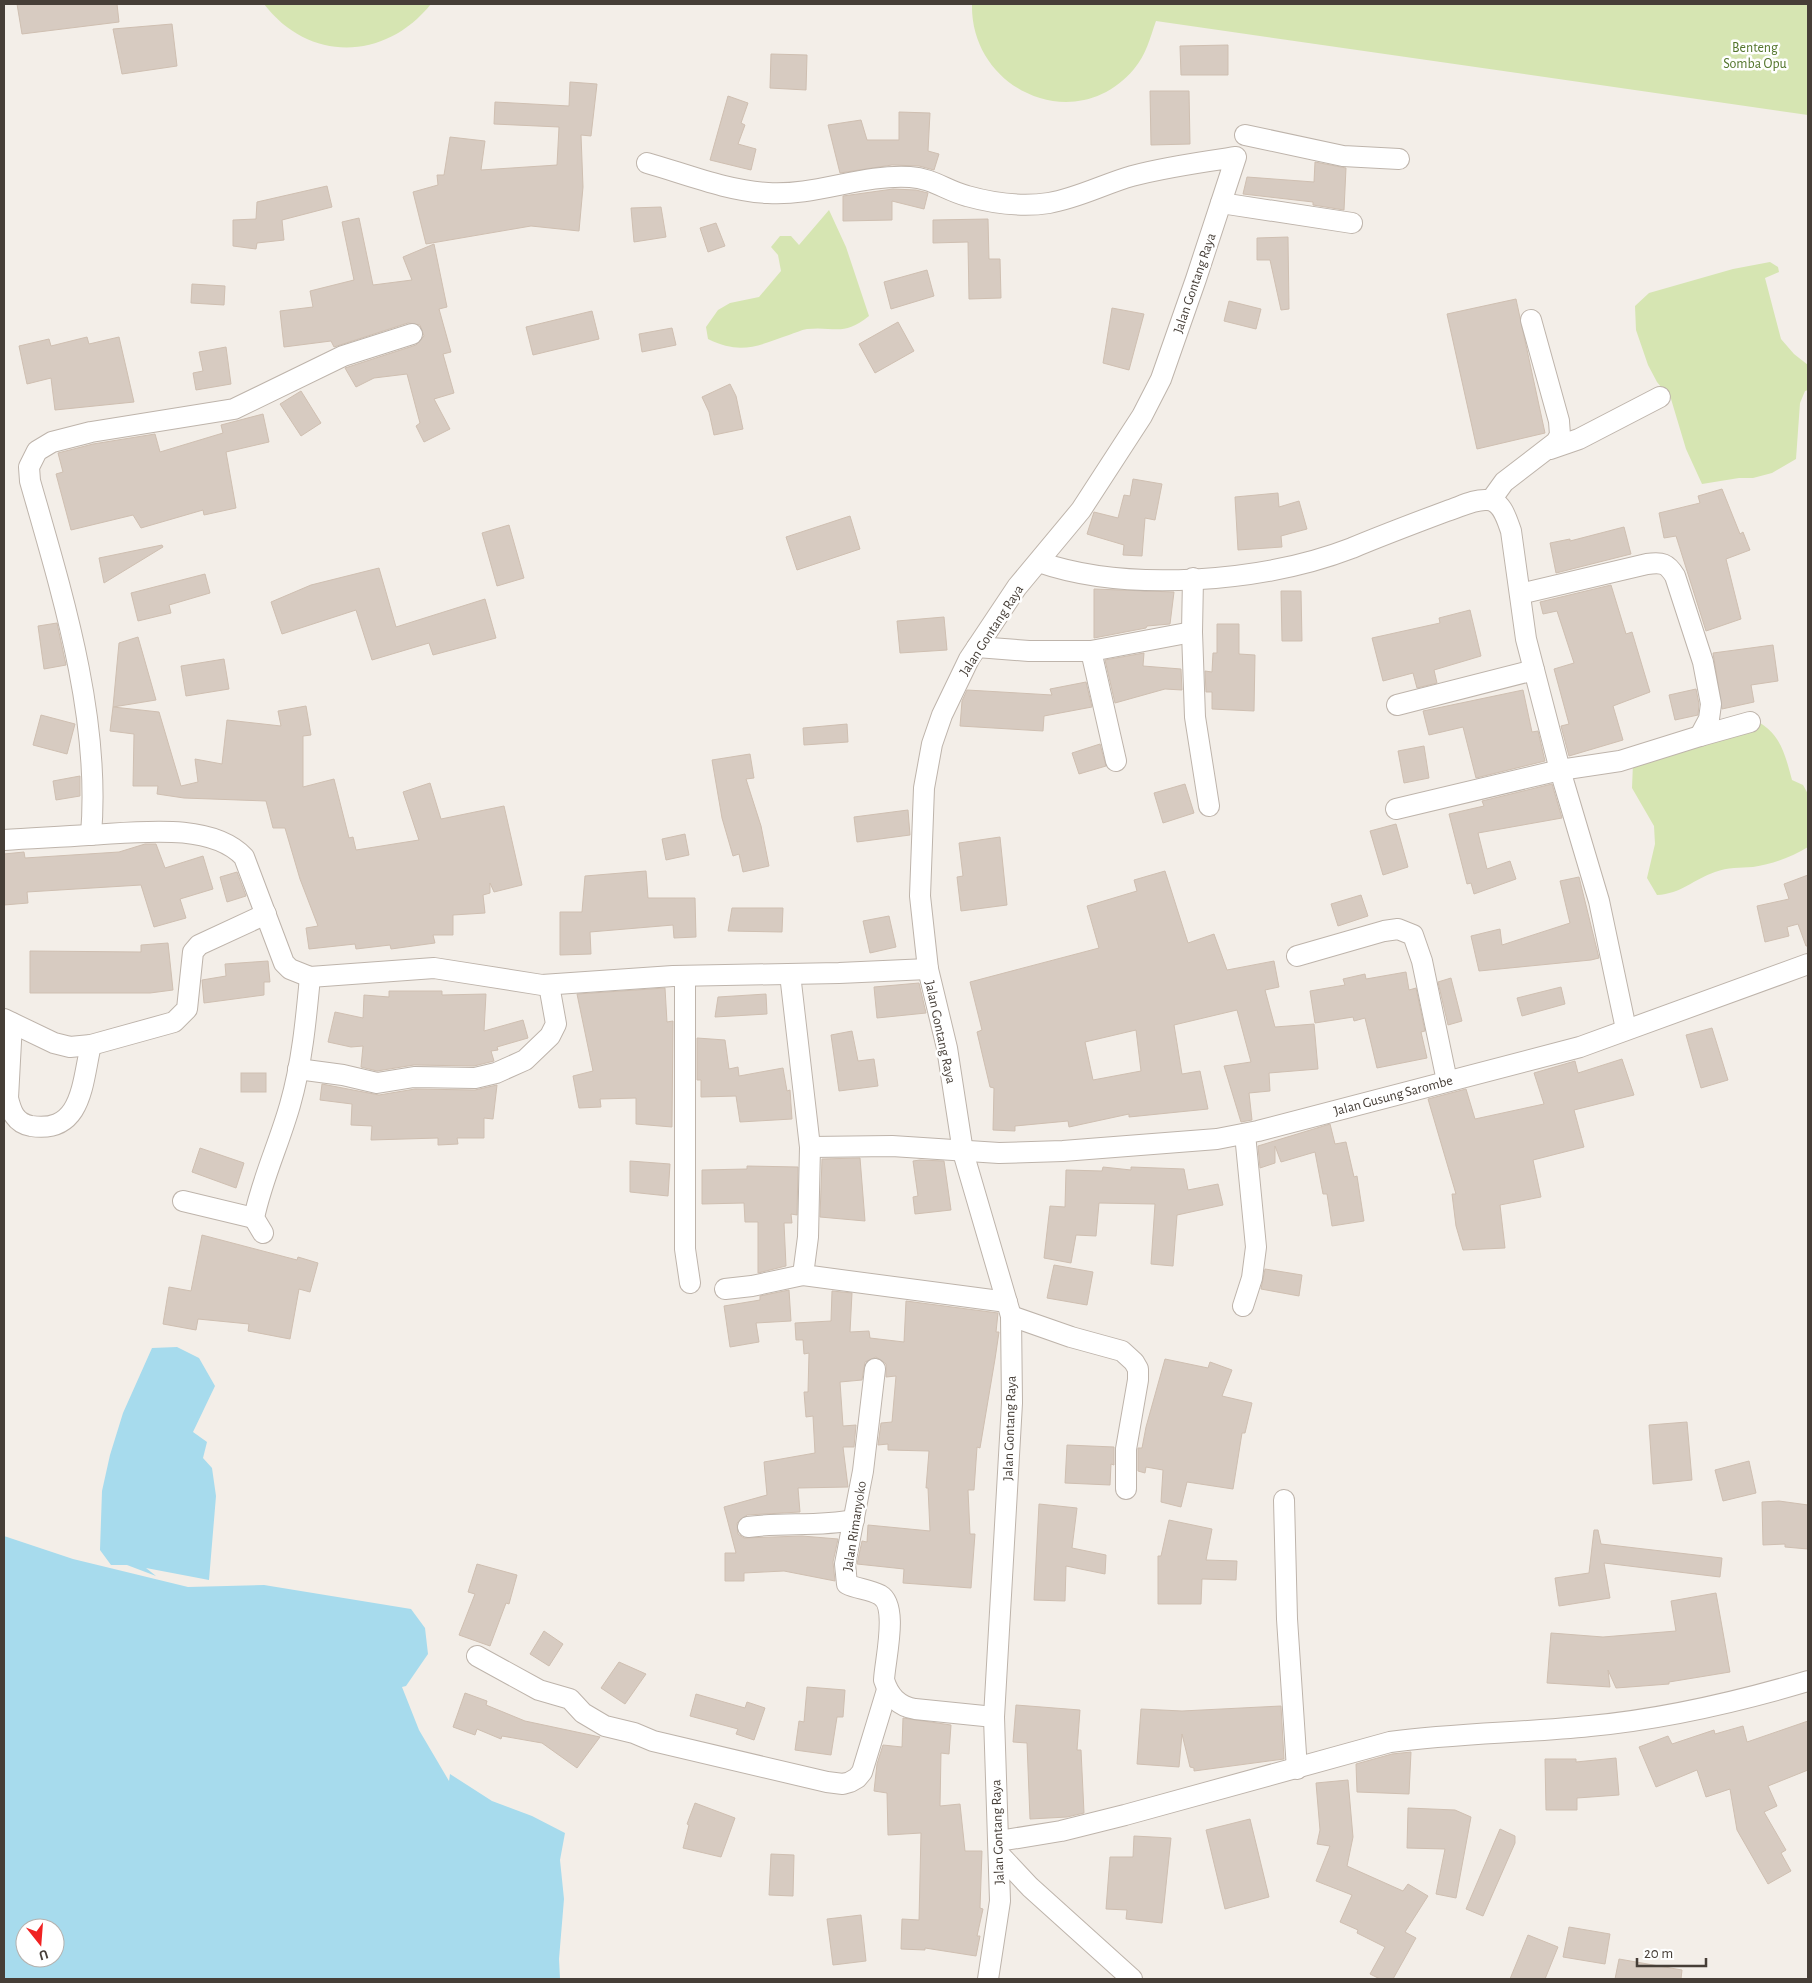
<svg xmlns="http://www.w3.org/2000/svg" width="1812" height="1983" font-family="'Alegreya Sans',sans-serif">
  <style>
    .green { fill: #d6e5b2 }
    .water { fill: #a7dbed; fill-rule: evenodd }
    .building { fill: #d7cbc1; stroke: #cfbfb1; fill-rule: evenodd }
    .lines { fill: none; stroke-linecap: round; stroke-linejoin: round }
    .street-casing { stroke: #beb4ab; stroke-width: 22 }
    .street { stroke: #fff; stroke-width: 20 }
    .labels { text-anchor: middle; stroke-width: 5; stroke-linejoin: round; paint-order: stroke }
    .park-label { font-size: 14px; fill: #53752c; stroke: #fff }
    .street-label { font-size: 14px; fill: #463e37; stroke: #fff }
  </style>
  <rect width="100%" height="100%" fill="#f3eee8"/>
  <!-- green -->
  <g class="green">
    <path d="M264 4H431C385 61 309 63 264 4Z"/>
    <path d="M972 4H1808V115L1156 21C1150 38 1146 55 1134 69 1076 138 970 90 972 4Z"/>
    <path d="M829 210 846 247 869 316C843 337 835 326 807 329 801 330 795 333 789 335 757 346 741 355 708 339L706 327 718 310 730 303 759 297 781 271 778 255 771 247 780 236H791L799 245Z"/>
    <path d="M1770 262 1778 267 1779 272 1765 278 1781 339 1794 354 1808 365V390L1805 391 1800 403 1796 459 1772 473 1753 478H1739L1702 484 1686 449 1671 399 1657 382 1648 365 1636 330 1635 306 1649 293 1733 269Z"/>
    <path d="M1748 717C1779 729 1784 750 1792 780L1803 785 1808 794V847C1792 857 1772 864 1753 867 1740 868 1728 867 1715 872 1694 879 1681 894 1657 895L1647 878 1655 844 1654 826 1632 788 1633 763Z"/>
  </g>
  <!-- water -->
  <g class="water">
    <path d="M177 1347 199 1358 215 1386 193 1432 207 1442 203 1458 212 1468 216 1496 209 1580 146 1568 156 1576 127 1565H111L100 1550 102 1491 110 1455 123 1413 152 1348Z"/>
    <path d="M4 1536 73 1559 188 1587 264 1585 411 1609 425 1628 428 1654 406 1686 402 1687 419 1730 449 1781 450 1774 492 1801 532 1816 565 1833 560 1860 564 1899 559 1959 560 1979H4ZM25 1928H55V1958H25Z"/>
  </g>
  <!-- building -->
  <g class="building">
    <path d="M17 4H117L119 22 22 34Z"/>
    <path d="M172 24 177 66 122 74 113 29Z"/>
    <path d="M1228 45V75H1181L1180 46Z"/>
    <path d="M771 54 807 55 806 90 770 88Z"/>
    <path d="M570 82 597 84 591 136 581 135 583 187 579 231 531 226 426 244 413 192 438 185 437 175H444L450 137 485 141 481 170 557 165 559 127 494 124 495 102 569 106Z"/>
    <path d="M1150 91H1189L1190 144 1151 145Z"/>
    <path d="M728 96 748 103 741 123 745 125 738 144 756 149 751 170 710 160Z"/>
    <path d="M899 112 930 113 928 151 939 154 934 170 919 166 892 165 840 173 828 125 861 120 867 140H899Z"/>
    <path d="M1315 162 1346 168 1344 210 1313 205V202L1243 194 1247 177 1314 182Z"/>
    <path d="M327 186 332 207 282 220 284 240 257 243 256 249 233 246V220L256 219 257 202Z"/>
    <path d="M893 189 916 190 928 193 924 209 892 201V220L843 221V196Z"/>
    <path d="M661 207 666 237 634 242 631 208Z"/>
    <path d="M359 218 373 285 412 280 403 257 434 244 447 307 439 309 451 352 443 354 454 393 434 399 450 429 424 442 416 426 420 423 407 374 374 378 356 387 345 368 416 345 424 336 420 325 408 323 334 347 331 341 284 347 280 311 313 307 310 291 354 280 342 222Z"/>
    <path d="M988 219 989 259H1000L1001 298 969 299 968 242 933 243V220Z"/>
    <path d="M716 223 725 246 708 252 700 228Z"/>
    <path d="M1288 237 1289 309 1281 310 1270 260H1257V238Z"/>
    <path d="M927 270 934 296 891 309 884 282Z"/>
    <path d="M192 284 225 286 224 305 191 303Z"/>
    <path d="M1516 299 1545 433 1477 449 1447 314Z"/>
    <path d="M1229 301 1261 309 1256 329 1224 321Z"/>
    <path d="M1112 308 1144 314 1129 370 1103 363Z"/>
    <path d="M592 311 599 339 533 355 526 327Z"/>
    <path d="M898 322 914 351 875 373 859 344Z"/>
    <path d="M672 328 676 345 642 352 639 334Z"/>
    <path d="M87 337 89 344 119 337 134 402 55 410 51 378 27 384 19 346 49 339 51 346Z"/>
    <path d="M226 347 231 384 196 390 193 373 203 371 199 352Z"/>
    <path d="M730 384 736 396 743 429 714 435 709 412 702 397Z"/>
    <path d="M301 391 321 423 301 436 280 404Z"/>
    <path d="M263 414 269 442 226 452 236 508 204 515 203 510 141 528 133 515 71 530 56 474 63 472 58 453 93 444 155 434 160 452 223 433 221 425Z"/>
    <path d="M1133 479 1162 484 1155 520 1145 518 1142 556 1123 555 1124 545 1087 534 1094 512 1118 518 1124 495 1130 496Z"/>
    <path d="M1722 489 1740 534 1743 532 1750 550 1726 559 1741 619 1706 631 1676 536 1664 538 1659 513 1700 503 1698 496Z"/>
    <path d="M1278 493 1279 507 1299 501 1307 529 1281 536 1282 547 1238 550 1235 497Z"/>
    <path d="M850 516 860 549 797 570 786 537Z"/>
    <path d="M509 525 524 578 497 586 482 533Z"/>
    <path d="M1624 527 1631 554 1556 573 1550 543 1570 539V541Z"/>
    <path d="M162 545 163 547 104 583 99 558Z"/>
    <path d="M379 568 396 627 485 599 496 638 433 655 429 643 372 660 356 610 282 634 271 602 311 585Z"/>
    <path d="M205 574 210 593 169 605 171 613 138 621 131 593Z"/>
    <path d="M1611 585 1626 634 1632 632 1650 692 1613 706 1623 740 1569 756 1561 726 1569 724 1554 669 1574 663 1557 611 1543 614 1540 602Z"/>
    <path d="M1094 589 1174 592 1170 624 1147 626 1146 628 1094 638Z"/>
    <path d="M1281 591H1301L1302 641H1282Z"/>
    <path d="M1470 610 1481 656 1434 670 1437 683 1417 688 1413 673 1383 681 1372 638 1440 623 1439 618Z"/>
    <path d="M944 617 947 650 900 653 897 621Z"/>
    <path d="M57 623 66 665 44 669 38 626Z"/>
    <path d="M1217 624H1239V654L1255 655 1254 711 1212 709V692H1206L1205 671 1212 672 1213 653H1217Z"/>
    <path d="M138 637 156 700 113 707 119 643Z"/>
    <path d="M1773 645 1778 681 1751 685 1754 702 1722 709 1713 653Z"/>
    <path d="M1144 653 1143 666 1181 669 1182 690 1165 689 1115 703 1105 660Z"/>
    <path d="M224 659 229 689 186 696 181 666Z"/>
    <path d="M1086 682 1092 707 1044 716 1043 731 960 726 962 701 967 690 1052 695 1050 689Z"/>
    <path d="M1696 689 1699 704 1698 715 1675 720 1669 695Z"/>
    <path d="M1523 690 1532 732 1538 731 1545 761 1476 778 1463 727 1429 735 1423 711Z"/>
    <path d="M306 706 311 735 303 736V787L334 779 349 838 353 837 356 850 419 840 403 792 430 783 441 819 504 806 522 885 494 892 490 883V893L483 895 485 913 453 915V935H433L435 943 391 949 390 945 356 949 355 944 309 949 306 928 318 926 300 879 285 828H273L266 801 184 798 157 794 158 786H133L134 734 110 731 113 707 159 712 181 786 198 782 195 759 222 764 227 720 281 726 278 711Z"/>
    <path d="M41 715 75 724 67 754 33 745Z"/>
    <path d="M847 724 848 742 804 745 803 728Z"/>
    <path d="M1100 744 1106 766 1079 774 1072 753Z"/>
    <path d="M1424 746 1429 778 1404 783 1398 751Z"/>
    <path d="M750 754 754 778 746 779 761 826 769 866 743 872 739 854 733 856 722 818 712 760Z"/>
    <path d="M80 776V796L56 800 53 781Z"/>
    <path d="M1185 784 1194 813 1163 823 1154 793Z"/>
    <path d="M1552 784 1562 818 1478 833 1487 869 1510 861 1516 879 1474 894 1471 883 1467 884 1449 814 1484 806 1482 801Z"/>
    <path d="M908 810 910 835 857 842 854 817Z"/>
    <path d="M1396 824 1408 867 1383 875 1370 831Z"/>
    <path d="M685 834 689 855 666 860 662 839Z"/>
    <path d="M1000 837 1007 905 961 911 957 877 963 876 959 843Z"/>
    <path d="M145 844H156L165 868 203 856 213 889 180 899 186 918 154 927 141 885 27 892 28 903 4 905V854L24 852 25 858 119 852Z"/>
    <path d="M646 871 648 898H695L696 937 674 938 673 925 590 932 591 954 560 955V912H582L585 876Z"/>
    <path d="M1165 871 1188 943 1214 934 1227 970 1274 961 1279 987 1265 990 1275 1027 1314 1024 1318 1069 1269 1073 1270 1091 1249 1093 1252 1120 1241 1122 1224 1066 1251 1062 1237 1010 1174 1025 1182 1074 1200 1071 1208 1109 1129 1117V1114L1069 1127 1068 1121 1015 1126V1131L993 1130 994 1088 990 1087 977 1032 982 1030 970 982 1099 948 1087 906 1137 891 1134 880ZM1136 1030 1141 1071 1093 1080 1085 1042Z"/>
    <path d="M237 872 246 896 227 902 220 877Z"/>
    <path d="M1808 875V946H1806L1798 924 1787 927 1789 936 1765 942 1757 906 1789 899 1784 884Z"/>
    <path d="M1579 877 1599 958 1591 960 1479 971 1471 936 1500 929 1502 945 1570 923 1560 881Z"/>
    <path d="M1361 895 1368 916 1338 926 1331 904Z"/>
    <path d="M732 908H783L782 932 728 931Z"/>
    <path d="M889 916 896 947 870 953 863 921Z"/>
    <path d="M168 943 173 990 150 993H30V951L141 952V945Z"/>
    <path d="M268 961 270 982H264V995L204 1003 202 980 226 976 225 964Z"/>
    <path d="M1406 972 1409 990 1416 988 1425 1031 1421 1032 1427 1058 1377 1068 1365 1018 1354 1021 1353 1017 1315 1023 1310 991 1345 985 1343 979 1365 974 1366 979Z"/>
    <path d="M1451 978 1462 1021 1448 1025 1438 982Z"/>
    <path d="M919 983 926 1013 877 1018 874 987Z"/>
    <path d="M1561 987 1565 1004 1522 1016 1517 998Z"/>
    <path d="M665 988 667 1022 673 1021 672 1127 636 1124V1098L600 1099 601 1107 579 1108 573 1076 593 1071 577 994Z"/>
    <path d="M389 991H442V995L486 994 484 1031 523 1020 528 1038 497 1047 498 1050 491 1051 494 1061 474 1066 414 1065 377 1071 361 1067 363 1046 351 1047 328 1042 335 1012 363 1018 364 995 389 997Z"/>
    <path d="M766 994 767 1014 715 1017 718 997Z"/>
    <path d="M1712 1028 1728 1080 1701 1088 1686 1035Z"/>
    <path d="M852 1031 858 1061 874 1059 878 1086 839 1091 831 1035Z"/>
    <path d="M697 1038 725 1040 729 1069 738 1067 739 1076 783 1068 787 1091 790 1090 792 1119 740 1122 736 1096 701 1097V1080H697Z"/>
    <path d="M1622 1059 1634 1095 1574 1110 1584 1147 1533 1160 1541 1197 1500 1205 1505 1248 1463 1250 1456 1226 1452 1194H1456L1428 1099 1466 1089 1475 1119 1544 1104 1534 1073 1575 1061 1578 1073Z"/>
    <rect x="241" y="1073" width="25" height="19"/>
    <path d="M322 1084 379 1095 415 1089 475 1090 497 1085 493 1119 484 1118V1138H457L458 1144 438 1145V1138L371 1140 372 1126 351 1125 352 1104 320 1100Z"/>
    <path d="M1330 1124 1335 1144 1346 1142 1354 1177 1357 1176 1364 1221 1332 1226 1327 1194H1323L1315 1152 1281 1162 1275 1146V1163L1260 1168 1258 1146Z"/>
    <path d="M200 1148 244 1163 236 1188 192 1172Z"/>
    <path d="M860 1158 865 1221 820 1217 822 1159Z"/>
    <path d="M920 1160 944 1161 951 1210 915 1214 913 1197 918 1196 913 1161Z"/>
    <path d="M630 1161 670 1164 668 1196 630 1192Z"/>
    <path d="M747 1166 798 1167 797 1215 791 1214 792 1223H784L786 1266 758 1273V1222H745L744 1203 702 1204V1170L747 1169Z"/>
    <path d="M1103 1167 1131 1170V1167L1184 1169 1188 1190 1218 1184 1223 1205 1177 1215 1173 1266 1151 1264 1155 1204 1099 1203 1096 1236 1076 1235 1071 1263 1044 1258 1050 1206 1065 1207 1066 1170 1102 1171Z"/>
    <path d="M202 1235 297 1260 298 1257 318 1263 310 1292 299 1289 290 1339 248 1331 249 1324 198 1319 196 1330 163 1324 169 1287 191 1291Z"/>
    <path d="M1054 1265 1093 1272 1087 1305 1047 1298Z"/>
    <path d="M1265 1269 1302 1275 1299 1296 1261 1289Z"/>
    <path d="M789 1290 791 1321 756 1323 759 1342 730 1347 724 1306 760 1300V1296Z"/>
    <path d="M832 1291 852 1293 850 1332 869 1331 870 1338 904 1342 906 1301 998 1313 996 1332H999L995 1359 980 1448 977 1447 974 1490H968L970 1534H975L971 1588 903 1583 904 1569 857 1564 862 1541 867 1542 868 1525 930 1531 928 1488H926L929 1451 888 1450V1444L878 1445 881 1423 892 1422 896 1376 886 1377V1364L876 1357 865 1362 862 1380 840 1382 843 1426 856 1425 854 1447H843L848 1487 798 1488 800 1512 747 1515 737 1523 738 1534 744 1538 802 1536 838 1539 833 1562 835 1581 784 1571 744 1573V1581H725V1553H736L724 1507 767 1495 764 1462 815 1453 813 1416 806 1417 804 1392H808L809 1353 804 1354 803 1340H796L795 1323 831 1321Z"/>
    <path d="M1165 1359 1208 1368 1210 1362 1232 1370 1222 1396 1252 1403 1245 1433H1242L1233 1489 1187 1482 1181 1507 1161 1502 1163 1470 1146 1467 1145 1473 1138 1471V1448H1142L1146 1427Z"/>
    <path d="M1687 1422 1692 1480 1653 1484 1649 1425Z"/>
    <path d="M1067 1445 1114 1447V1465L1111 1464 1110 1485 1065 1483Z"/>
    <path d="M1749 1461 1756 1493 1723 1501 1715 1470Z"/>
    <path d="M1779 1501 1808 1505V1549L1785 1547V1544L1763 1545 1762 1502Z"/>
    <path d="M1039 1504 1077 1508 1072 1548 1106 1555 1105 1574 1066 1566 1065 1601 1034 1600Z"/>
    <path d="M1169 1520 1212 1529 1206 1560 1237 1561 1236 1580 1202 1579 1201 1604H1158V1556H1161Z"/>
    <path d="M1594 1530H1598L1601 1544 1722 1558 1720 1577 1604 1563 1610 1598 1559 1606 1555 1578 1589 1573Z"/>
    <path d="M477 1564 517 1575 509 1604 506 1603 490 1646 459 1635 475 1594 468 1592Z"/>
    <path d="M1716 1593 1730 1672 1669 1682V1684L1616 1688 1608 1670 1610 1687 1547 1683 1551 1633 1603 1637 1676 1631 1671 1601Z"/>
    <path d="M544 1631 563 1644 549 1666 530 1654Z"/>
    <path d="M619 1662 646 1674 625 1704 601 1688Z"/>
    <path d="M807 1687 845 1690 843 1717H837L831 1755 795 1750 799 1721 804 1722Z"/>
    <path d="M465 1693 487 1701 486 1705 525 1721 600 1737 577 1768 542 1743 502 1736 501 1739 477 1729 475 1735 453 1727Z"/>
    <path d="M696 1694 745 1708 747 1702 765 1708 754 1740 736 1734 738 1729 690 1716Z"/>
    <path d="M1016 1705 1080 1710 1077 1750H1081L1084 1813 1067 1817 1030 1819 1027 1743 1013 1742Z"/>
    <path d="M1281 1706 1284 1759 1194 1771V1768L1190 1767 1182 1734 1179 1767 1137 1764 1141 1709 1182 1711Z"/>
    <path d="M903 1718 951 1725 949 1754 941 1753 940 1806 960 1804 965 1851H982L980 1908 983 1909 977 1936H980L976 1956 925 1948V1950L901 1949 902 1919 919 1920 921 1833 888 1835 887 1793 874 1791 877 1764 883 1745 902 1747Z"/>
    <path d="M1808 1721V1770L1768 1786 1777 1806 1764 1812 1786 1850 1781 1853 1791 1871 1768 1884 1737 1830 1730 1789 1706 1797 1697 1770 1656 1787 1639 1747 1668 1736 1672 1744 1714 1730 1715 1734 1743 1726 1747 1742Z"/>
    <path d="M1411 1752 1409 1794 1357 1792 1356 1764 1392 1754Z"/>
    <path d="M1616 1758 1619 1795 1577 1798V1810H1546L1545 1759H1576V1762Z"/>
    <path d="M1348 1780 1353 1837 1347 1866 1403 1891 1408 1884 1428 1896 1405 1932 1416 1938 1393 1979H1380L1370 1974 1385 1947 1357 1933 1358 1930 1340 1922 1352 1895 1316 1881 1330 1846 1317 1844 1320 1830 1316 1783Z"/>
    <path d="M695 1803 735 1818 721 1857 683 1848 689 1825 687 1824Z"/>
    <path d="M1408 1808 1455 1810 1471 1817 1456 1898 1436 1894 1445 1849 1407 1848Z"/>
    <path d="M1250 1819 1269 1897 1225 1909 1206 1830Z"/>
    <path d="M1500 1829 1515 1836V1843L1483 1916 1466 1909Z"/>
    <path d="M1134 1836 1171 1838 1162 1923 1126 1919 1127 1910 1106 1909 1110 1857H1133Z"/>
    <path d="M771 1854 794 1855 793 1896 769 1895Z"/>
    <path d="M861 1915 866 1961 833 1965 827 1919Z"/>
    <path d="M1569 1927 1610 1934 1605 1964 1563 1957Z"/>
    <path d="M1528 1935 1558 1947 1545 1979H1510Z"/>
    <path d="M1619 1959 1682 1970 1681 1979H1615Z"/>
  </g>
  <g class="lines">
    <defs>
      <g id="street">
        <path d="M1245 135 1343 156 1399 159"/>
        <path d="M647 163C686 174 727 191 768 193 816 196 862 174 910 177 932 178 947 191 967 196 992 203 1023 207 1049 203 1078 198 1104 184 1132 176 1165 167 1202 162 1236 157L1196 279 1161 379 1142 416 1081 510 1017 587 969 659 942 715 932 744 924 788 920 896 928 969 947 1048 963 1152 1011 1316 1012 1403 994 1717 1000 1901 988 1979"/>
        <path d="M1221 203 1352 223"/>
        <path d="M1550 449 1579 439 1660 397"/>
        <path d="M1491 500 1504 482 1556 442 1560 435 1559 421 1531 320"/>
        <path d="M1039 562C1128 593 1264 582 1352 548 1383 535 1415 523 1447 511 1460 507 1474 499 1487 500 1502 500 1507 520 1511 531L1526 639 1560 770 1599 901 1626 1029"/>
        <path d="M1193 578 1192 632 1195 717 1209 806"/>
        <path d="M1520 594 1647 564C1662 562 1667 563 1675 576L1703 662 1711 704 1709 719 1700 736"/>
        <path d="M977 647 1029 651H1091L1192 632"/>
        <path d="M1091 651 1116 761"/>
        <path d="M1397 705 1534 670"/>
        <path d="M1396 809 1560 770 1620 761 1700 736 1750 722"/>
        <path d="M91 835C101 717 62 593 30 481L29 467 37 451 52 442 91 432 234 409 343 356 412 334"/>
        <path d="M4 840C32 838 60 837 88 835 134 833 210 821 244 857L284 963 290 969 310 977 434 968 542 985 673 976 839 973 928 969"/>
        <path d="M1297 956 1384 931 1398 929 1413 935 1422 961 1447 1081"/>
        <path d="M790 974 810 1147 808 1237 803 1275 1007 1302"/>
        <path d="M685 976V1249L690 1283"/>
        <path d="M4 1019 54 1043 70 1047 91 1045 174 1022 187 1009 193 952 199 945 266 914"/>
        <path d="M12 1023 8 1098C11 1111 15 1123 31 1126 83 1134 82 1082 91 1045"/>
        <path d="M298 1069 343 1075 377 1083 414 1077 475 1078 496 1073 525 1060 550 1036 556 1024 549 985"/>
        <path d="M810 1147 892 1146 999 1153 1063 1151 1217 1139 1258 1131 1580 1047 1808 964"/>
        <path d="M183 1201 254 1218"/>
        <path d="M263 1233 254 1218C262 1179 279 1144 290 1105 302 1063 306 1020 310 977"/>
        <path d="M725 1289 752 1286 803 1275"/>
        <path d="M1243 1306 1252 1278 1256 1247 1245 1134"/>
        <path d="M1011 1316 1071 1337 1122 1351 1134 1362 1138 1369V1380L1126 1449V1489"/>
        <path d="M875 1369 863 1471 845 1564 847 1584C857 1589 869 1589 880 1595 899 1606 885 1659 884 1680 889 1696 898 1706 915 1709L994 1717"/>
        <path d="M1284 1500 1287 1619 1297 1769"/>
        <path d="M748 1527C783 1522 818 1527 854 1520"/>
        <path d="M477 1656 539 1690 570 1699 583 1713 605 1726 634 1733 653 1741 827 1782 843 1784 850 1782 857 1778 862 1772 887 1690"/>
        <path d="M999 1841 1061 1831 1125 1815 1390 1742C1457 1733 1524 1733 1590 1726 1664 1719 1737 1702 1808 1681"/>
        <path d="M999 1854 1030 1887 1132 1979"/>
      </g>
    </defs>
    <!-- street casing -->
    <use href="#street" class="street-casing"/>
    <!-- street -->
    <use href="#street" class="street"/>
  </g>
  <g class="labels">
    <!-- park labels -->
    <g class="park-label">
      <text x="1755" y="52">Benteng<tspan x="1755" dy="16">Somba Opu</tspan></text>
    </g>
    <!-- street labels -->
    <g class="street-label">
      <text transform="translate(1194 283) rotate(-71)" y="5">Jalan Gontang Raya</text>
      <text transform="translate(991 630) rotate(-57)" y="5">Jalan Gontang Raya</text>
      <text transform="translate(941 1032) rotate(78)" y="5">Jalan Gontang Raya</text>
      <text transform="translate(1393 1095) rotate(-15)" y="5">Jalan Gusung Sarombe</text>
      <text transform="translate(1009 1428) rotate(-88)" y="5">Jalan Gontang Raya</text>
      <text transform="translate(854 1526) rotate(-81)" y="5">Jalan Rimanyoko</text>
      <text transform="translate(997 1832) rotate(-92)" y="5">Jalan Gontang Raya</text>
    </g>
  </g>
  <!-- border -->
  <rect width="1812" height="1983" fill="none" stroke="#463e37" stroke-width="10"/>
  <!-- north arrow -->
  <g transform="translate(40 1943) rotate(163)"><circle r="24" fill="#ffffff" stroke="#b5b2af"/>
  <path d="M0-4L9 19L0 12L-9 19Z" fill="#f02222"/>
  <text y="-8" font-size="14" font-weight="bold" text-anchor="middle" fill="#463e37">U</text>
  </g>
  <!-- scale -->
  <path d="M1637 1958v8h69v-8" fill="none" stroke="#463e37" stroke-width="2.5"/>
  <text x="1644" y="1958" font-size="15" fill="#463e37" stroke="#ffffff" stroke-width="4" paint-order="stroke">20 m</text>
</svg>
